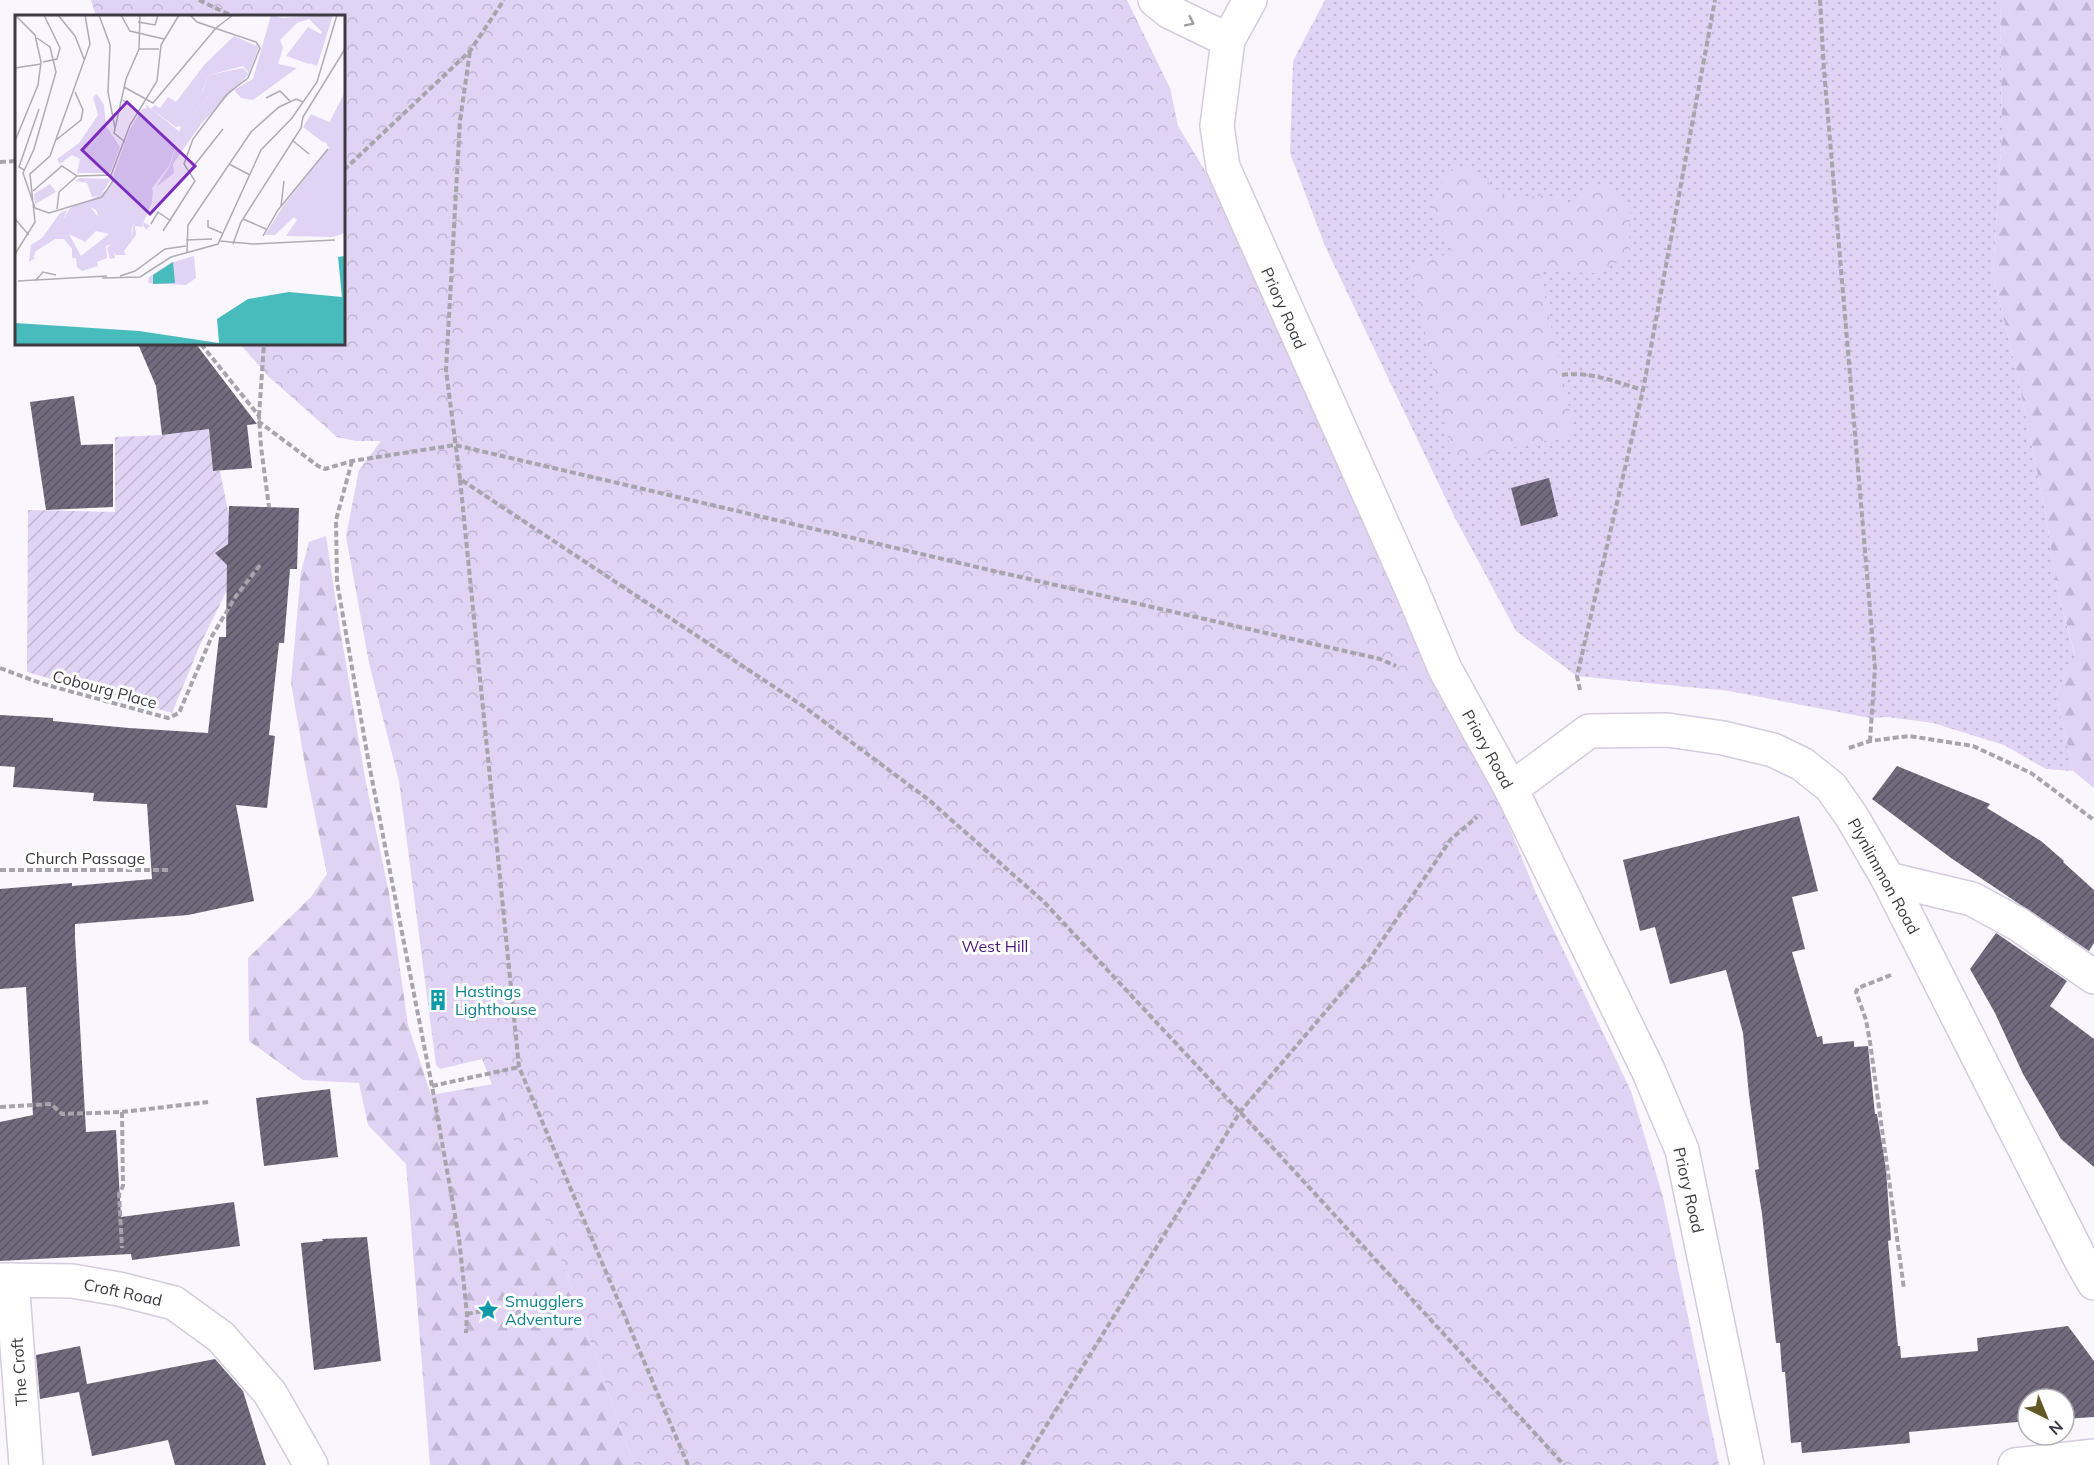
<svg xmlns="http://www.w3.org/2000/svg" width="2094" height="1465" font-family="Mulish,sans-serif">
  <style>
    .grass { fill: url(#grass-dots) }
    .forest { fill: url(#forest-firs) }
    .park { fill: url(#park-crowns) }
    .garden { fill: url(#garden-furrows) }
    .building { fill: url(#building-hatch) }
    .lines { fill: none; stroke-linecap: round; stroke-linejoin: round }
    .street-casing { stroke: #d3cbde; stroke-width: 36 }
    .path { stroke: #a7a4ac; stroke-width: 4; stroke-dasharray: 6 3; stroke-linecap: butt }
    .street { stroke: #fff; stroke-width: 33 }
    .oneway { stroke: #9e9ca0 }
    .labels { text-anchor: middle; stroke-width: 6; stroke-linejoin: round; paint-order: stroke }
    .street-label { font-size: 16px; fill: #3d3a42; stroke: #fff }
    .park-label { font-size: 16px; fill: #4d167b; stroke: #fff }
    .culture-label { font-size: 16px; fill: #0d838f; stroke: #fff; text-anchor: start }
    .inset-road { fill: none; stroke: #aeabb3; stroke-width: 1.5 }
    .view { fill: #7b2cbf; fill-opacity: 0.15; stroke: #7b2cbf; stroke-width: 3 }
    .inset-edge { fill: none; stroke: #3d3a42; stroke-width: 3 }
  </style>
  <defs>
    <pattern id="grass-dots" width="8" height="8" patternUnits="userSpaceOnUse" patternTransform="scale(1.5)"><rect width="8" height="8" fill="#e0d3f4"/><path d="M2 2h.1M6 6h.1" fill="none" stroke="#c1b6d2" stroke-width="1.8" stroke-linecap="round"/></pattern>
    <pattern id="forest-firs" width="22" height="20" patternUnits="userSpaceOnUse" patternTransform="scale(1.5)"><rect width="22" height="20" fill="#e0d3f4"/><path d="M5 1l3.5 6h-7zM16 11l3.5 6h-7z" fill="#c1b6d2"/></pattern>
    <pattern id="park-crowns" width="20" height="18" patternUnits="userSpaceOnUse" patternTransform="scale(1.5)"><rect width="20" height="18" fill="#e0d3f4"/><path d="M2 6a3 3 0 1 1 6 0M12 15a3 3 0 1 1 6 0" fill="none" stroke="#c1b6d2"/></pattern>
    <pattern id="garden-furrows" width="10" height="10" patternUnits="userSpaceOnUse" patternTransform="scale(1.5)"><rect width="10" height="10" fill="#e0d3f4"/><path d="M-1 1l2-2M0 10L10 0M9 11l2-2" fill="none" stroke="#c1b6d2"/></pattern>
    <pattern id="building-hatch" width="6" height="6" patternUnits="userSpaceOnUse" patternTransform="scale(1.5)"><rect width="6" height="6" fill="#726b7d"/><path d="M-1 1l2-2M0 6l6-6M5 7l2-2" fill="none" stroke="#5a5463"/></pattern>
  </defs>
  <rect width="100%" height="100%" fill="#f9f6fe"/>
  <!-- grass -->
  <path class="grass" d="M1325 0H2000L2002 130 1993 275 2016 369 2045 510 2058 592 2075 657 2056 693 2073 771 2046 769 2004 745 1933 723 1888 717 1870 718 1729 691 1577 676 1516 631 1455 518 1325 246 1290 153 1293 61Z"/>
  <!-- forest -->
  <g class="forest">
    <path d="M2000 0H2094V788L2073 771 2056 693 2075 656 2058 592 2045 510 2016 369 1993 275 2002 130Z"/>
    <path d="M326 536 338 616 365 778 389 893 408 1025 431 1095 493 1084 562 1262 634 1465H430L406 1164 368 1125 359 1083 303 1080 249 1041 248 958 311 897 327 874 307 776 291 683 301 572 309 542Z"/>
  </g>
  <!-- park -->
  <g class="park">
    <path d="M91 0H1127L1170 88 1178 126 1210 179 1242 252 1496 793 1535 891 1631 1091 1663 1197 1719 1465H634L562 1262 482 1059 440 1069 436 1065 399 781 369 663 346 536 359 470 381 441H356L337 437 268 376 240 344H344V16H96Z"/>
    <path d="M1458 166 1478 174 1508 199 1546 195 1574 205 1592 188 1606 184 1630 205 1629 256 1597 273 1539 271 1575 434 1453 461 1410 263 1453 253 1431 208 1447 172Z"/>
  </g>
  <!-- garden -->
  <path class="garden" d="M209 429 213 471H220L229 516 228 544 222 548 227 565V590L200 645 172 713 27 672 28 510 115 512V437L162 435Z"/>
  <!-- building -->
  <g class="building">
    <path d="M138 344H196L257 424 247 425 252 468 213 471 209 429 162 435 156 386Z"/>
    <path d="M74 396 81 445 113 444V507L46 510 30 402Z"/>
    <path d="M1549 478 1558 516 1521 526 1511 488Z"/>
    <path d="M229 506 299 508 297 569H290L284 643H279L269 735 275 736 267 808 236 805 254 901 188 915 75 924V938L86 1132 116 1130 121 1217 234 1202 240 1246 132 1260 131 1254 0 1261V1122L33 1115 26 987 0 989V889L72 883V886L152 879 147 804 93 801 94 793 13 787 15 767 0 766V715L53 718V721L129 728 208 733 219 637H226L227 565 215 553 228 544Z"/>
    <path d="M1897 766 1990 804 1987 808 2041 841 2064 861 2063 862 2094 890V943L2089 951 1951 858 1872 799Z"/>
    <path d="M1799 816 1818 891 1792 897 1805 949 1792 952 1817 1037 1822 1036 1823 1044 1854 1041V1047L1868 1046 1875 1114H1877L1886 1169 1891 1240 1888 1241 1898 1346H1900L1901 1358 1978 1351 1977 1338 2068 1326 2094 1361V1417L2064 1419V1399H2028V1421L1909 1432 1910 1443 1802 1453 1801 1442 1791 1443 1785 1372H1782L1780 1343H1776L1762 1214 1755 1170 1759 1169 1749 1095 1743 1033 1726 970 1670 984 1655 927 1640 931 1623 860Z"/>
    <path d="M1996 933 2067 981 2050 1006 2094 1039V1167L2061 1139 2023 1074 1995 1013 1970 969Z"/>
    <path d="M330 1089 338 1157 264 1166 256 1098Z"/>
    <path d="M367 1237 381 1361 314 1370 301 1243 323 1241 322 1239Z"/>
    <path d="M80 1346 87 1384 215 1359 243 1391 266 1465H175L168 1440 92 1456 79 1392 40 1399 36 1355Z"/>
  </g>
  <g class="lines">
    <defs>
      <g id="street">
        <path d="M1155 0 1170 12 1228 40"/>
        <path d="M1250 0 1228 40 1217 126 1223 167 1411 588 1445 669 1511 789 1648 1070 1682 1150 1747 1465"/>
        <path d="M1511 789 1589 731 1667 730 1723 738 1773 750 1802 764 1831 787 1852 817 1888 879 2082 1262 2094 1283"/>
        <path d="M1888 879 1972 899 2018 924 2094 977"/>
        <path d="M0 1280 72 1281 119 1289 174 1303 221 1337 270 1393 311 1465"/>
        <path d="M12 1280 26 1465"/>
        <path d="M2015 1465 2094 1456"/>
      </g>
    </defs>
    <!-- street casing -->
    <use href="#street" class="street-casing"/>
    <!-- path -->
    <g class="path">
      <path d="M199 0 232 16"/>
      <path d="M1820 0 1824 70 1875 668 1870 741"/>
      <path d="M0 162 16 161"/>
      <path d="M344 170 470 51 504 0"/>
      <path d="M201 344 259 416 261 447 269 507"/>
      <path d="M1562 375C1590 371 1616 382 1643 390"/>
      <path d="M259 416 264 344"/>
      <path d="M258 421 318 466 325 469 352 461 455 445 994 571 1380 659 1396 666"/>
      <path d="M352 461 336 520 337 582 369 764 432 1086 459 1238 467 1314 466 1333"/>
      <path d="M460 479 446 370 460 121 470 51"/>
      <path d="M0 668 40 683 168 718 179 713 212 636 236 596 260 565"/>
      <path d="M1580 690 1577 676 1643 390 1715 0"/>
      <path d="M1849 748 1870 741 1909 736 1973 746 2031 773 2094 820"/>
      <path d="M0 870H170"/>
      <path d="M1891 975 1858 988 1856 992 1866 1020 1870 1042 1904 1289"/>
      <path d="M432 1086 519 1067"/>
      <path d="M0 1107 51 1104 62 1114 122 1112 208 1102"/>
      <path d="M122 1112 123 1186 119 1194 122 1248"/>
      <path d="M467 1314 488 1310"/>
      <path d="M688 1465 519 1067 460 479 803 706 929 800 1044 902 1240 1112 1564 1465"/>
      <path d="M1022 1465 1240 1112 1367 963 1451 839 1477 817"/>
    </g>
    <!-- street -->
    <use href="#street" class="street"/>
  </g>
  <!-- one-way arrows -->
  <defs><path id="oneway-chevron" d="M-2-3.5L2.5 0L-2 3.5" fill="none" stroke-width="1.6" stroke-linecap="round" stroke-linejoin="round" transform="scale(1.5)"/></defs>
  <use class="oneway" href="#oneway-chevron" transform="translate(1190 22) rotate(26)"/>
  <!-- icons -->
  <defs>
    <symbol id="building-bare" viewBox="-9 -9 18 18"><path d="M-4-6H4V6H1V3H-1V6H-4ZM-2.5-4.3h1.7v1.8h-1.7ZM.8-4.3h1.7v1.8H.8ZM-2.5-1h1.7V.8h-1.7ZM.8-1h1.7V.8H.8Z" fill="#0f9aa8" stroke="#fff" stroke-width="2.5" paint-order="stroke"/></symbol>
    <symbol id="sight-bare" viewBox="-9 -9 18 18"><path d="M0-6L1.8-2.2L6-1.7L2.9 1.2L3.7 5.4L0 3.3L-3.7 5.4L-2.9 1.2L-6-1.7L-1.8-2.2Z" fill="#0f9aa8" stroke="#fff" stroke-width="2.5" paint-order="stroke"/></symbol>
  </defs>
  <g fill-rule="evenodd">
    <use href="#building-bare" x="423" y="985" width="30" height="30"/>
    <use href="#sight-bare" x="473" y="1295" width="30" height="30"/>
  </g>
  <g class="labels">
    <!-- street labels -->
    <g class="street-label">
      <text transform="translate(1284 308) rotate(66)" y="6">Priory Road</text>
      <text transform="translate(105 689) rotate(15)" y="6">Cobourg Place</text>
      <text transform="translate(1488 749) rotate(61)" y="6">Priory Road</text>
      <text x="85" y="864">Church Passage</text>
      <text transform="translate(1884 876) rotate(61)" y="6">Plynlimmon Road</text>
      <text transform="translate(1689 1190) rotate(77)" y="6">Priory Road</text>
      <text transform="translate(123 1292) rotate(12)" y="6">Croft Road</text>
      <text transform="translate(19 1372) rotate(-94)" y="6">The Croft</text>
    </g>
    <!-- park labels -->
    <g class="park-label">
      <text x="995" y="952">West Hill</text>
    </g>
    <!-- culture labels -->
    <g class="culture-label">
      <text x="455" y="997">Hastings<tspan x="455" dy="18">Lighthouse</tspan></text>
      <text x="505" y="1307">Smugglers<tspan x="505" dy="18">Adventure</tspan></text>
    </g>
  </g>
  <!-- overview -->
  <g transform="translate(15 15)">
    <rect width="330" height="330" fill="#f9f6fe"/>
    <path d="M130 89 161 114 133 170 138 175 137 187 129 206 116 209 117 222 91 231 92 243 82 247 83 251 67 256 62 252 61 243H47H57V234L49 224H40L41 216 55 193 71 186 83 202 115 114 132 93ZM81 216 94 219 66 241 54 219 70 227ZM91 111 105 132 95 158H62L65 144ZM65 163 94 164H96L86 180 77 182 72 168 60 166Z" fill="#e0d3f4" fill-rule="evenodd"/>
    <path d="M256 0 267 3 318 0 302 51 294 48 307 17 294 4 282 8 265 25 268 33 263 49 282 53 238 85 226 83 219 75 238 64ZM228 53 234 59 186 109 158 149 159 158 141 172 155 151 166 111 193 83 187 78 194 60ZM82 79 89 90 91 111 65 144 57 140 45 149 42 144 64 128 83 100 78 82ZM52 195 40 224 21 236 18 243 22 242 14 247 16 230 27 223 45 198ZM119 205 126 206 128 212 120 211 121 220 109 236 111 240H101L99 237 100 243 95 244 92 233 101 225 117 222Z" fill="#e0d3f4"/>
    <path d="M296 99 323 111 309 128 288 112Z" fill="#e0d3f4"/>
    <path d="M330 77V218L318 222 271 221 282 205 279 202 260 220H250L269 190 314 133 307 121 318 115 315 106ZM132 93 165 117 154 151 137 173V187L128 207 135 211 131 215 126 206 119 205 114 226 97 228 99 218 82 216 87 212 81 195 69 189 94 174 115 114 127 94ZM35 169 41 177 20 189 19 179ZM179 241 181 263 171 270 133 268 134 262 155 248Z" fill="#e0d3f4"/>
    <path d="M293 12 309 21 294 49 271 41ZM219 21 244 32 234 58 228 51 194 60 187 77 193 83 166 111 161 112 136 94 140 90 145 93 153 82 161 87 190 49Z" fill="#e0d3f4"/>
    <path d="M330 241V330H0V308L124 316 204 328 202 304 233 284 274 277 327 282 323 242ZM158 247 160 268 138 269V260Z" fill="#48bbbd"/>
    <path class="inset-road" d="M43 0 60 21 69 44M84 0 95 30 93 77 100 113M106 0 115 16 149 24M123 7 140 10 143 0M124 34H144M28 47 42 44 45 33 29 0M0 53 26 49M109 72 138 88 201 13 218 0M251 83 265 76 275 86M108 85 124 97M288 102 330 34M41 125 66 105 68 95 60 77M277 125 294 139M0 126 23 70 26 47 20 20 0 0M110 127 99 118 111 64 124 34 125 0M214 149 235 160M9 155 4 152 24 94M174 157 208 114M96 160 115 110 142 66 146 30 164 0M18 176 47 151 62 161 96 160M266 191 269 166M20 193 8 158 19 134 41 57 35 32 22 23M20 193 34 198 87 182 98 166 96 160M42 194 44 177 62 161M0 204 14 220M228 204 251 214M193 205V212L207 218M136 209 143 197 156 206M148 216 180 166 169 149 178 124 212 79 233 63 245 33 241 27 182 7 175 0M248 221 263 195 313 134M171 225 197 224M205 226 238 229 320 225M218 229 226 207 286 113 288 102M172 237 173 210 236 117 264 92 281 84 288 87M0 239 20 207 15 159 35 141 75 29 70 0M105 261 120 256 150 234 171 231M87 263 125 262 156 242 203 229 246 135 277 103 302 67 322 0M3 266 92 261M20 266 28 257 41 260"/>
    <path class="view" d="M112 87 180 151 135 199 67 135Z"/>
    <rect width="330" height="330" class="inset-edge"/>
  </g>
  <!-- north arrow -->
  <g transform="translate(2046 1417) rotate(137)"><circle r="28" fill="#ffffff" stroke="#b1b0b3" stroke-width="1.5"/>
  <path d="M0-4.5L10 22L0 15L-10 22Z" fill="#635824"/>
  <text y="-9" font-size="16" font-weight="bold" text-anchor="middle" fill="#3d3a42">N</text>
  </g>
</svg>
